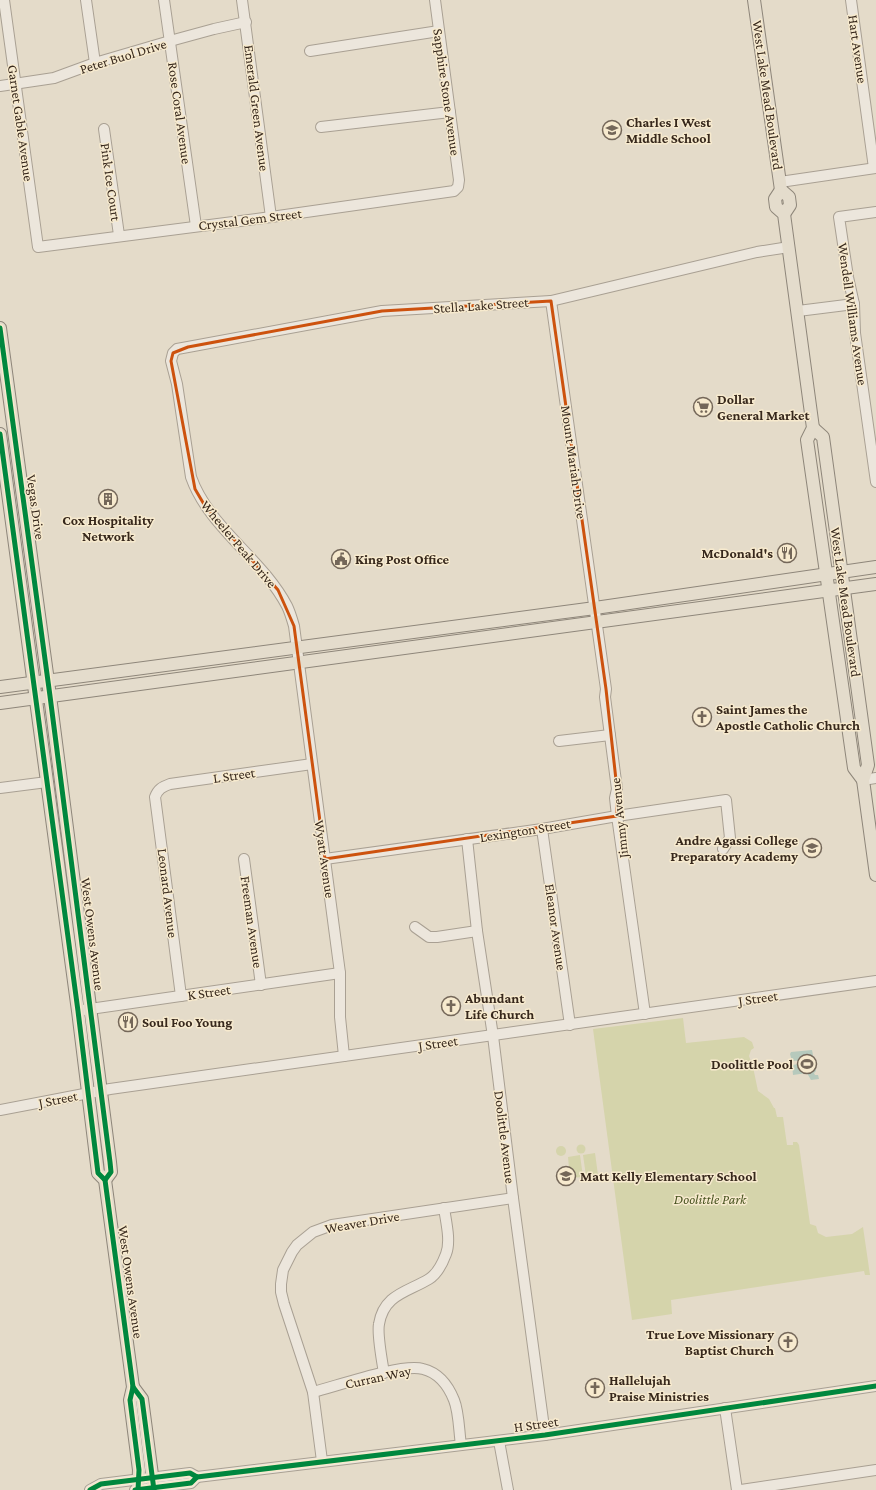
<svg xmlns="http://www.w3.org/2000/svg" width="876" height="1490" font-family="'Crimson Pro',serif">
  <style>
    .green { fill: #d5d4ab }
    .water { fill: #b6c9bc }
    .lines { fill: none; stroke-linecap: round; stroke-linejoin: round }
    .minor-casing { stroke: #a9a093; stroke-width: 12 }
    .major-casing { stroke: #8e867a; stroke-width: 14 }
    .minor { stroke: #ece6dc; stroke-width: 10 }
    .major { stroke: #e4dccc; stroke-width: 12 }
    .cycleway-casing { stroke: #f7eace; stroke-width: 8 }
    .cycleway { stroke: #00873e; stroke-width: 5 }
    .marked { fill: none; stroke: #cd520e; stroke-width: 3; stroke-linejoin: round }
    .labels { text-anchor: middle; stroke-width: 3; stroke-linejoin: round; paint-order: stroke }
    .street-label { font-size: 14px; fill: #37281c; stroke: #f7eace }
    .poi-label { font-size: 14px; font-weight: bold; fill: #37281c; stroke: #f7eace; text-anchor: start }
    .park-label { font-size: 14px; font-style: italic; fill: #495421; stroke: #f7eace }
  </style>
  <rect width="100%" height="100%" fill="#e4dbc9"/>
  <!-- green -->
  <g class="green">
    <path d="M683 1018 686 1043 744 1037 752 1042 754 1048 751 1050 749 1056 753 1067 758 1091 769 1099 774 1108H775L777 1117H783L787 1145H793V1142H797L799 1145 810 1224 816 1226 818 1233 826 1237 852 1234 863 1227 870 1275H865L864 1271 671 1300 672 1314 632 1320 593 1029Z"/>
    <circle cx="581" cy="1149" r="4.5"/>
    <circle cx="561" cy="1151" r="5"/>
    <path d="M595 1153 598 1175 586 1176 583 1155Z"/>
    <path d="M580 1155 583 1177 570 1178 568 1157Z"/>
  </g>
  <!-- water -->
  <path class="water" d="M812 1050 816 1071 814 1073 815 1075H818L819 1079 811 1080 807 1073 793 1075 792 1065 806 1063 808 1061 806 1060 792 1061 790 1054 791 1052Z"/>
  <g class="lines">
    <defs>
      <g id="minor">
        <path d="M4 0 38 247 271 217 454 191 458 187 459 180 435 0"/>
        <path d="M86 0 95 63"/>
        <path d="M164 0 196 226"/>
        <path d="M242 0 271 217"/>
        <path d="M851 0 874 168"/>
        <path d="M310 51 439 31"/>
        <path d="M0 86 54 78 95 63 170 41 214 29 246 22"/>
        <path d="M321 127 450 112"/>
        <path d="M104 129 119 235"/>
        <path d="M780 182 876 168"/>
        <path d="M876 212 839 217 848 277 854 304 855 333 876 482"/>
        <path d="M551 301 606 689 605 697 617 789 615 798 617 816 645 1014"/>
        <path d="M798 311 854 304"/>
        <path d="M559 741 610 735"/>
        <path d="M863 780 876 778"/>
        <path d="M0 788 47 782"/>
        <path d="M542 829 570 1025"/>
        <path d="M467 839 477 931 493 1036 513 1198 545 1435"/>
        <path d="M244 859 261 985"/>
        <path d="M325 859 542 829 617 816 726 800 730 838 723 849"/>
        <path d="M415 927 429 937H437L477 931"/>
        <path d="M181 996 155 797C158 789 162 787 170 784L312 764"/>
        <path d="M83 1010 340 973"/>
        <path d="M344 1056 340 1017V973L294 626C292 619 290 612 287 606 262 558 209 528 191 477L177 384 171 361 173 353 177 349 188 347 382 311 551 301 757 252 789 247"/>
        <path d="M0 1110 110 1089 876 981"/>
        <path d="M384 1373C382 1361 377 1334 379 1324 384 1294 408 1292 429 1279 437 1274 443 1262 446 1254 451 1241 446 1222 444 1208"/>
        <path d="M313 1392C337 1386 402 1363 423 1369 439 1373 448 1385 454 1400 459 1412 459 1432 461 1445"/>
        <path d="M725 1408 737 1490"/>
        <path d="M499 1441 508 1490"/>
        <path d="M322 1461 313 1392 284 1304 281 1292V1284L283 1270 292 1252 297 1245 313 1232 332 1225 513 1198"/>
        <path d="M90 1490 101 1484 190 1473 197 1477 545 1435 876 1386"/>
        <path d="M135 1490 191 1483 197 1477"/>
        <path d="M741 1490 876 1470"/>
      </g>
      <g id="major">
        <path d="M754 0 781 190 789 197 790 205 784 214"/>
        <path d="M781 190 775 199 776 207 784 214 813 428 807 440 854 768 863 780"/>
        <path d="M0 328 50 696 110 1162 111 1172 105 1180"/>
        <path d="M813 428 823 437 868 765 863 780 876 875"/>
        <path d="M0 434 78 1011 98 1173 105 1180 133 1387 130 1400 139 1470 138 1490"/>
        <path d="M0 687 595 608 876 567"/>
        <path d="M0 703 876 584"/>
        <path d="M133 1387 142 1399 154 1490"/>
      </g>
    </defs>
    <!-- minor casing -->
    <use href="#minor" class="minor-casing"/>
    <!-- major casing -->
    <use href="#major" class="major-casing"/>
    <!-- minor -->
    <use href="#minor" class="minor"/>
    <!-- major -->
    <use href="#major" class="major"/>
    <defs>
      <g id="cycleway">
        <path d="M0 328 50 696 110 1162 111 1172 105 1180"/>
        <path d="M0 434 78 1011 98 1173 105 1180 133 1387 130 1400 139 1470 138 1490"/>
        <path d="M133 1387 142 1399 154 1490"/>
        <path d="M90 1490 101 1484 190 1473 197 1477 545 1435 876 1386"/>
        <path d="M135 1490 191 1483 197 1477"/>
      </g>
    </defs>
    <!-- cycleway casing -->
    <use href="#cycleway" class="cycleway-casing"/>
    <!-- cycleway -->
    <use href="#cycleway" class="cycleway"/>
  </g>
  <!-- marked area -->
  <path class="marked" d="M551 301 606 689 617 789V816L325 859 294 626 278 590 205 506 195 489 171 361 173 353 188 347 382 311Z"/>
  <!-- icons -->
  <defs>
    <symbol id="school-ring" viewBox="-11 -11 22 22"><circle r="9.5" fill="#f7eace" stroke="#746759" stroke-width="1.5"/><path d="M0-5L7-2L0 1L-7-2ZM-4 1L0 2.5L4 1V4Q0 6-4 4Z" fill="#746759"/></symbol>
    <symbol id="supermarket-ring" viewBox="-11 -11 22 22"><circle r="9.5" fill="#f7eace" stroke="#746759" stroke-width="1.5"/><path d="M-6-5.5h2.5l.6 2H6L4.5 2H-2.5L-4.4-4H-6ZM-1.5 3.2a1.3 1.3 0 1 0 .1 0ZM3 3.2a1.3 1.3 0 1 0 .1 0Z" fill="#746759"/></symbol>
    <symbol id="building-ring" viewBox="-11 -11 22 22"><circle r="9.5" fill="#f7eace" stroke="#746759" stroke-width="1.5"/><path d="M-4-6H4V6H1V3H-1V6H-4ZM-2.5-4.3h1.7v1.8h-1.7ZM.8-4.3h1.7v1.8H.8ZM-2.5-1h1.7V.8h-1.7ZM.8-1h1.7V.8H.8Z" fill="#746759"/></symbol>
    <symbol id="restaurant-ring" viewBox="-11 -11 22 22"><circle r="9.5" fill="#f7eace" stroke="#746759" stroke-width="1.5"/><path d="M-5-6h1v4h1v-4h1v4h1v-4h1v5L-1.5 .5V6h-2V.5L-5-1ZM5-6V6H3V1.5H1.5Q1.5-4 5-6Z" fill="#746759"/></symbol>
    <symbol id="civic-ring" viewBox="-11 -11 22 22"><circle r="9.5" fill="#f7eace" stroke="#746759" stroke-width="1.5"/><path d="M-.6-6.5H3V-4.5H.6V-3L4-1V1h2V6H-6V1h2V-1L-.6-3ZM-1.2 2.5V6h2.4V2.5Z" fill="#746759"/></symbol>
    <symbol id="church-ring" viewBox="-11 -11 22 22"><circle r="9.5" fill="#f7eace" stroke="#746759" stroke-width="1.5"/><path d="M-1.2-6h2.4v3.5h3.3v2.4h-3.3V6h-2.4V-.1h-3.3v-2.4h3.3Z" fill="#746759"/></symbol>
    <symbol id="stadium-ring" viewBox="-11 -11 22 22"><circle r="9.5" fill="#f7eace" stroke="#746759" stroke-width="1.5"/><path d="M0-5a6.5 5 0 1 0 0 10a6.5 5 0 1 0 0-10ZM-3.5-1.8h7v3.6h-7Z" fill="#746759"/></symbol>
  </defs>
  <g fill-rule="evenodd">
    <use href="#school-ring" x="601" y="119" width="22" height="22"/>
    <use href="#supermarket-ring" x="692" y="396" width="22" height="22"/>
    <use href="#building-ring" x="97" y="488" width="22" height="22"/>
    <use href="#restaurant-ring" x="776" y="542" width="22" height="22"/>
    <use href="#civic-ring" x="330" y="548" width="22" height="22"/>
    <use href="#church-ring" x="691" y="706" width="22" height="22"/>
    <use href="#school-ring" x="801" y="837" width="22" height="22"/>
    <use href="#church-ring" x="440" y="995" width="22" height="22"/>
    <use href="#restaurant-ring" x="117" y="1011" width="22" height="22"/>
    <use href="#stadium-ring" x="796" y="1053" width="22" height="22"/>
    <use href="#school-ring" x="555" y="1165" width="22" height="22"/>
    <use href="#church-ring" x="777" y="1331" width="22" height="22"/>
    <use href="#church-ring" x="584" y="1377" width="22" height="22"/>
  </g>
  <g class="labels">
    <!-- street labels -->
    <g class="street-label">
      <text transform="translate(858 49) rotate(82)" y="5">Hart Avenue</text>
      <text transform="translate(123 56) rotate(-17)" y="5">Peter Buol Drive</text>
      <text transform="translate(447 92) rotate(82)" y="5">Sapphire Stone Avenue</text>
      <text transform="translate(768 95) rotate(82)" y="5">West Lake Mead Boulevard</text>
      <text transform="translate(257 108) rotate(83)" y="5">Emerald Green Avenue</text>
      <text transform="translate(180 113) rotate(82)" y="5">Rose Coral Avenue</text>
      <text transform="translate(21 123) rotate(82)" y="5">Garnet Gable Avenue</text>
      <text transform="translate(111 182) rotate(82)" y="5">Pink Ice Court</text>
      <text transform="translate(250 219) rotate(-7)" y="5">Crystal Gem Street</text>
      <text transform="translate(481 305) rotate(-4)" y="5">Stella Lake Street</text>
      <text transform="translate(853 314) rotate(82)" y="5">Wendell Williams Avenue</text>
      <text transform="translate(574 462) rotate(82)" y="5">Mount Mariah Drive</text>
      <text transform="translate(36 507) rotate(82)" y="5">Vegas Drive</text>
      <text transform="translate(239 544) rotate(50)" y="5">Wheeler Peak Drive</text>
      <text transform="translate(846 602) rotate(82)" y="5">West Lake Mead Boulevard</text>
      <text transform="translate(234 775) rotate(-8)" y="5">L Street</text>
      <text transform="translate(619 818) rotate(-96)" y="5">Jimmy Avenue</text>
      <text transform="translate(525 830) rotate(-9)" y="5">Lexington Street</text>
      <text transform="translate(325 859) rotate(82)" y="5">Wyatt Avenue</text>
      <text transform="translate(168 893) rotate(83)" y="5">Leonard Avenue</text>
      <text transform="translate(252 922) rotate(82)" y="5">Freeman Avenue</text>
      <text transform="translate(556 927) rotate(82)" y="5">Eleanor Avenue</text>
      <text transform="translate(93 934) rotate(83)" y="5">West Owens Avenue</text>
      <text transform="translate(209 992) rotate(-8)" y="5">K Street</text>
      <text transform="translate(758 998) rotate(-8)" y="5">J Street</text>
      <text transform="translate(438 1043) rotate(-8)" y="5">J Street</text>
      <text transform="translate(58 1099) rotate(-11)" y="5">J Street</text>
      <text transform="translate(505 1137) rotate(83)" y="5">Doolittle Avenue</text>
      <text transform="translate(362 1222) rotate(-10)" y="5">Weaver Drive</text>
      <text transform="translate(131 1282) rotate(82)" y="5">West Owens Avenue</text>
      <text transform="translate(378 1377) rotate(-12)" y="5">Curran Way</text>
      <text transform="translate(536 1424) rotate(-8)" y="5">H Street</text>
    </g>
    <!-- poi labels -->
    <g class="poi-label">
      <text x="626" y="127">Charles I West<tspan x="626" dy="16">Middle School</tspan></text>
      <text x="717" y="404">Dollar<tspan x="717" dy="16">General Market</tspan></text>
      <text x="108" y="525" text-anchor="middle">Cox Hospitality<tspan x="108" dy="16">Network</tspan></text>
      <text x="773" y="558" text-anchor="end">McDonald's</text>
      <text x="355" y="564">King Post Office</text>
      <text x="716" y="714">Saint James the<tspan x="716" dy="16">Apostle Catholic Church</tspan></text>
      <text x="798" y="845" text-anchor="end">Andre Agassi College<tspan x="798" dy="16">Preparatory Academy</tspan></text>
      <text x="465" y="1003">Abundant<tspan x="465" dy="16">Life Church</tspan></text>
      <text x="142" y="1027">Soul Foo Young</text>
      <text x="793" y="1069" text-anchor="end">Doolittle Pool</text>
      <text x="580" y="1181">Matt Kelly Elementary School</text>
      <text x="774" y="1339" text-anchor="end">True Love Missionary<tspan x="774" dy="16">Baptist Church</tspan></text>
      <text x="609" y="1385">Hallelujah<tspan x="609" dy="16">Praise Ministries</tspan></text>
    </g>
    <!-- park labels -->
    <g class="park-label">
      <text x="710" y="1204">Doolittle Park</text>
    </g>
  </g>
</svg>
